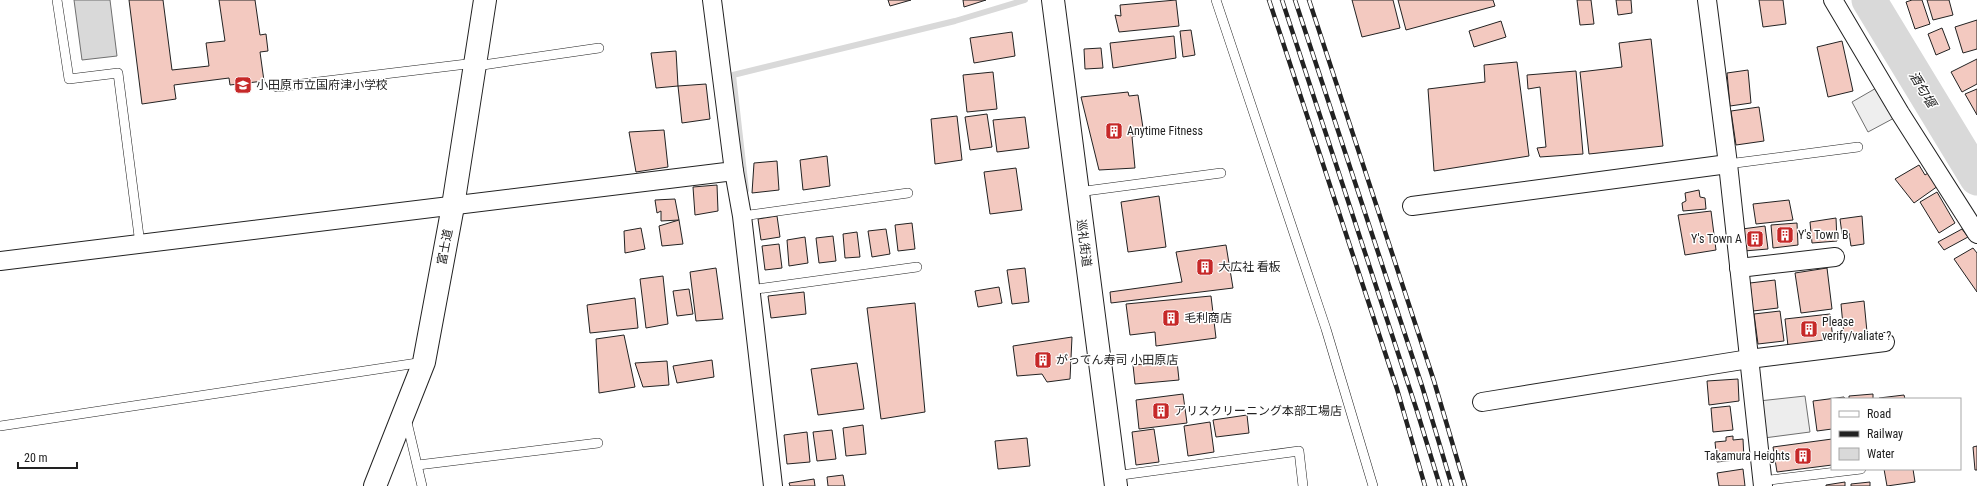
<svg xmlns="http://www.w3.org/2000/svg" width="1977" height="486" font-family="'Roboto Condensed','Noto Sans JP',sans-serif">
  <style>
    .green { fill: #eee; stroke: #6f6f6f }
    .parking { fill: #ededed; stroke: #6f6f6f }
    .water { fill: #d9d9d9; stroke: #6f6f6f }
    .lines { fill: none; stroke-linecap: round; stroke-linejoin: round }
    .stream { stroke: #d9d9d9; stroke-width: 6 }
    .river { stroke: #d9d9d9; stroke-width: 35 }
    .building { fill: #f3c9c0; stroke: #222 }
    .lane-casing { stroke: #222; stroke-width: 10 }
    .street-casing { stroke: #222; stroke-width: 20 }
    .secondary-casing { stroke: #222; stroke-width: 24 }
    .lane { stroke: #fff; stroke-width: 9 }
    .street { stroke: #fff; stroke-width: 18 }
    .secondary { stroke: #fff; stroke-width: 22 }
    .rail-casing { stroke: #222; stroke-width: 4.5 }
    .rail { stroke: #fff; stroke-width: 3; stroke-dasharray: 9; stroke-linecap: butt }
    .labels { text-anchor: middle; stroke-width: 3; stroke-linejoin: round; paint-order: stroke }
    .poi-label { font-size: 12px; fill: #222; stroke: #fff; text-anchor: start }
    .street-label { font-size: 12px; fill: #222; stroke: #fff }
    .water-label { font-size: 13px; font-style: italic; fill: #222; stroke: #fff }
  </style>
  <rect width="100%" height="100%" fill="#fff"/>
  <!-- green -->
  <path class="green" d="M1878 87 1896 117 1868 132 1852 102Z"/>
  <!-- parking -->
  <path class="parking" d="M1805 396 1810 432 1764 438 1759 401Z"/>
  <!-- water -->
  <path class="water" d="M74 0H110L117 56 82 60Z"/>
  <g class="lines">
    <!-- stream -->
    <path class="stream" d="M746 190 733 75 955 21 1025 0"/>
    <!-- river -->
    <path class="river" d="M1869 0 1977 178"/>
  </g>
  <!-- building -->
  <g class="building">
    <path d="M129 0H163L172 70 209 66 206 43 225 41 219 0H255L260 35 266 34 268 51 260 52 264 81 230 85 229 78 174 85 176 99 142 104Z"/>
    <path d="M888 0H911L890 6Z"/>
    <path d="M963 0H986L964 7Z"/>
    <path d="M1176 0 1179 26 1119 32 1115 15 1121 16 1120 5Z"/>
    <path d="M1352 0H1393L1400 28 1362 37Z"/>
    <path d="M1398 0H1493L1495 6 1406 30Z"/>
    <path d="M1577 0H1591L1594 24 1580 25Z"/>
    <path d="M1616 0H1631L1632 13 1618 15Z"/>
    <path d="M1759 0H1783L1786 24 1763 27Z"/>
    <path d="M1912 0H1922L1930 24 1915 29 1906 2Z"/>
    <path d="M1927 0H1949L1953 15 1933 20Z"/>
    <path d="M1977 20V49L1963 53 1955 27Z"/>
    <path d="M1501 21 1506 37 1474 47 1469 31Z"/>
    <path d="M1942 28 1950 49 1936 55 1928 34Z"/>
    <path d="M1191 30 1195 55 1183 57 1180 31Z"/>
    <path d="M1012 32 1015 56 974 63 970 38Z"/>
    <path d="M1174 36 1176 58 1113 68 1110 43Z"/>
    <path d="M1651 39 1663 146 1589 154 1580 72 1622 67 1619 43Z"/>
    <path d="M1842 41 1853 91 1828 97 1817 47Z"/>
    <path d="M1101 48 1103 68 1085 69 1084 49Z"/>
    <path d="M676 51 678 86 656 88 651 53Z"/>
    <path d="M1977 59V84L1962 92 1951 72Z"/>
    <path d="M1517 62 1529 156 1434 171 1428 89 1485 82 1484 65Z"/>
    <path d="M1748 70 1751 103 1730 106 1727 73Z"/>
    <path d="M1576 71 1583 154 1540 157 1537 148 1546 147 1540 87 1528 89 1527 75Z"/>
    <path d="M993 72 997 109 967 112 963 75Z"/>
    <path d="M706 84 710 119 682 123 678 86Z"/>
    <path d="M1977 89V115L1965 94Z"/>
    <path d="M1128 92 1129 96 1138 95 1143 128 1138 129 1140 134 1132 137 1135 168 1099 170 1081 97Z"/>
    <path d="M1759 107 1764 141 1736 145 1731 111Z"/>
    <path d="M987 114 992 147 970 150 965 117Z"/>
    <path d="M957 116 962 160 935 164 931 119Z"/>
    <path d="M1025 117 1029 148 997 152 993 120Z"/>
    <path d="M664 130 668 167 636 172 629 132Z"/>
    <path d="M827 156 830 186 803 190 800 160Z"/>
    <path d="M777 161 779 190 752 193 754 163Z"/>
    <path d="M1919 165 1925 175 1928 173 1938 186 1914 203 1895 179Z"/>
    <path d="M1016 168 1022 210 990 214 984 172Z"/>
    <path d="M717 185 718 211 695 215 693 187Z"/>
    <path d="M1699 190 1700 197 1705 198 1706 209 1683 211 1682 203 1686 201 1685 193Z"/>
    <path d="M1937 192 1955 223 1939 233 1920 202Z"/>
    <path d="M1159 196 1166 247 1128 252 1121 202Z"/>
    <path d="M675 199 679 220 661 221V211L657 213 655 200Z"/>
    <path d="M1789 200 1793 220 1756 224 1753 204Z"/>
    <path d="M1711 211 1716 250 1685 255 1678 215Z"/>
    <path d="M777 216 780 237 761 240 758 219Z"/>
    <path d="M1862 216 1864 244 1851 246 1849 233 1842 234 1840 219Z"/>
    <path d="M1836 218 1837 241 1812 243 1810 222Z"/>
    <path d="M679 220 683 244 662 246 659 226Z"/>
    <path d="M912 223 915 249 898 251 895 225Z"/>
    <path d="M1797 223 1798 245 1773 248 1771 225Z"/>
    <path d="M1765 226 1768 249 1744 251 1742 229Z"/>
    <path d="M641 228 645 249 625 253 624 231Z"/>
    <path d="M886 229 890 254 872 257 868 231Z"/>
    <path d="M1962 229 1968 237 1944 250 1938 242Z"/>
    <path d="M857 232 860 257 845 258 843 234Z"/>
    <path d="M833 236 836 261 819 263 816 238Z"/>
    <path d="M805 237 808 263 789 266 787 240Z"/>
    <path d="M779 244 782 268 765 270 762 246Z"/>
    <path d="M1226 245 1233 288 1111 303 1110 292 1182 282 1176 252Z"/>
    <path d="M1973 248 1977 253V292L1954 259Z"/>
    <path d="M716 268 723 319 696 321 690 272Z"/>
    <path d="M1025 268 1029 302 1012 304 1007 270Z"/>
    <path d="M1827 268 1832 309 1801 313 1795 273Z"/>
    <path d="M663 276 668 324 646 328 640 279Z"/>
    <path d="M1775 280 1778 308 1753 311 1750 283Z"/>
    <path d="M999 287 1002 303 978 307 975 291Z"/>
    <path d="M689 289 693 314 677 316 673 291Z"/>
    <path d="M804 292 806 314 771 318 768 296Z"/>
    <path d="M1211 296 1216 338 1156 346 1155 332 1130 335 1126 304Z"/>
    <path d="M635 298 638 328 590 333 587 305Z"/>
    <path d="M1864 301 1867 332 1844 336 1841 304Z"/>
    <path d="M915 303 925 412 881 419 867 308Z"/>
    <path d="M1780 311 1784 341 1758 344 1754 314Z"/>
    <path d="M1830 314 1833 339 1788 346 1785 319Z"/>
    <path d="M624 335 635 387 599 393 596 339Z"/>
    <path d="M1072 337 1070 379 1047 382 1042 374 1017 376 1013 346Z"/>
    <path d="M712 360 714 377 677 383 673 366Z"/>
    <path d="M667 361 669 385 643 387 635 363Z"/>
    <path d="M1177 361 1179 380 1135 384 1133 365Z"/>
    <path d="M857 363 864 409 818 415 811 369Z"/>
    <path d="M1738 379 1739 401 1709 405 1707 381Z"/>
    <path d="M1183 394 1187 423 1139 429 1136 400Z"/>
    <path d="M1873 394V399H1849V396Z"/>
    <path d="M1904 395 1905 399H1879V398Z"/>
    <path d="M1844 397 1845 399H1832V429L1817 431 1813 401Z"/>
    <path d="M1730 406 1733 430 1713 432 1711 408Z"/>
    <path d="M1247 415 1249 433 1216 437 1213 420Z"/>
    <path d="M1210 422 1214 452 1188 456 1184 426Z"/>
    <path d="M863 425 866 454 846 456 843 428Z"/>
    <path d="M1154 429 1159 462 1136 465 1132 432Z"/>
    <path d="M832 430 836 459 817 461 813 432Z"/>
    <path d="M807 432 810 462 787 464 784 435Z"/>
    <path d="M1733 436V440L1743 439 1744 459 1717 462 1715 442 1726 441V437Z"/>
    <path d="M1027 438 1030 466 998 469 995 441Z"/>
    <path d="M1832 439V465L1777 472 1773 447Z"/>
    <path d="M1977 446V470H1975L1973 447Z"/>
    <path d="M1743 469 1745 486H1719L1717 473Z"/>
    <path d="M1884 469H1913L1915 482 1887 486Z"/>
    <path d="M843 475 845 486H828L827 477Z"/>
    <path d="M814 479 815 486H790L789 483Z"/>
    <path d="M1845 482V486H1826V485Z"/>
    <path d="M1870 482V486H1851V484Z"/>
  </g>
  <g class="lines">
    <defs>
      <g id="lane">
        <path d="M57 0 69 79 118 73 140 244"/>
        <path d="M1216 0 1326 329 1373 486"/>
        <path d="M476 66 599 48"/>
        <path d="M277 87 475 63"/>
        <path d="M1728 164 1858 147"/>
        <path d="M1078 192 1221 173"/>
        <path d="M742 216 908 193"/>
        <path d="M750 290 917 267"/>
        <path d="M406 418 422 486"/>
        <path d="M0 426 424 362"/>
        <path d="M418 465 598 443"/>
        <path d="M1114 476 1299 451 1303 486"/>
        <path d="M1762 481 1861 469"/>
      </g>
      <g id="street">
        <path d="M1707 0 1728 164 1763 486"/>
        <path d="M1833 0 1900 113 1977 234"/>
        <path d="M734 171 742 216 773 486"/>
        <path d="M1412 206 1728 164"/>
        <path d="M0 261 734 171 712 0"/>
        <path d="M1739 268 1835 257"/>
        <path d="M1482 402 1749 359 1885 342"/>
      </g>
      <g id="secondary">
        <path d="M1053 0 1116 486"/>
        <path d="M375 486 424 362 453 206 485 0"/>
      </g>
    </defs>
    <!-- lane casing -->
    <use href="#lane" class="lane-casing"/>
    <!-- street casing -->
    <use href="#street" class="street-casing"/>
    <!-- secondary casing -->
    <use href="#secondary" class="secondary-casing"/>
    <!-- lane -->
    <use href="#lane" class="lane"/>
    <!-- street -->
    <use href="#street" class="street"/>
    <!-- secondary -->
    <use href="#secondary" class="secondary"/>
    <defs>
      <g id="rail">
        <path d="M1269 0 1397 389 1425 486"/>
        <path d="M1282 0 1417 411 1440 486"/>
        <path d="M1295 0 1422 386 1452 486"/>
        <path d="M1309 0 1434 381 1465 486"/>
      </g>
    </defs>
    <!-- rail casing -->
    <use href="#rail" class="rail-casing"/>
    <!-- rail -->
    <use href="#rail" class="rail"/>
  </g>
  <!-- icons -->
  <defs>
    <symbol id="school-square" viewBox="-11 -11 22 22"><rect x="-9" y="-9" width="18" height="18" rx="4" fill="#c62828" stroke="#fff"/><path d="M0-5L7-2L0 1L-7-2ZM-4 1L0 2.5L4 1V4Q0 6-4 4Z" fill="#fff"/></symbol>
    <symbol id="building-square" viewBox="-11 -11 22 22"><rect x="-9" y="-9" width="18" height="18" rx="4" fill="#c62828" stroke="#fff"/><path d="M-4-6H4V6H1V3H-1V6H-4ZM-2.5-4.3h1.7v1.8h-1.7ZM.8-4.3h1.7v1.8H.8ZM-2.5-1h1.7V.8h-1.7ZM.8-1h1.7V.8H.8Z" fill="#fff"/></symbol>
  </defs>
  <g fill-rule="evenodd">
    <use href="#school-square" x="233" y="75" width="20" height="20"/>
    <use href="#building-square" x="1104" y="121" width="20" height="20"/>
    <use href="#building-square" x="1775" y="225" width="20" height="20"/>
    <use href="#building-square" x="1745" y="229" width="20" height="20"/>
    <use href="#building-square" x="1195" y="257" width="20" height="20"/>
    <use href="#building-square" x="1161" y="308" width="20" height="20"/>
    <use href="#building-square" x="1799" y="319" width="20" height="20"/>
    <use href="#building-square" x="1033" y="350" width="20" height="20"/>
    <use href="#building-square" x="1151" y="401" width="20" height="20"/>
    <use href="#building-square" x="1793" y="446" width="20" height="20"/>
  </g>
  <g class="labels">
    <!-- poi labels -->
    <g class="poi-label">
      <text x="256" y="89">小田原市立国府津小学校</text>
      <text x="1127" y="135">Anytime Fitness</text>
      <text x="1798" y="239">Y's Town B</text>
      <text x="1742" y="243" text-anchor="end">Y's Town A</text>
      <text x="1218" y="271">大広社 看板</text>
      <text x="1184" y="322">毛利商店</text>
      <text x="1822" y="326">Please<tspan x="1822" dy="14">verify/valiate ?</tspan></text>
      <text x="1056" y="364">がってん寿司 小田原店</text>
      <text x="1174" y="415">アリスクリーニング本部工場店</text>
      <text x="1790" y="460" text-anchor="end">Takamura Heights</text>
    </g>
    <!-- street labels -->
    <g class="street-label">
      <text transform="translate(1084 243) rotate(83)" y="4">巡礼街道</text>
      <text transform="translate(445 247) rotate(-79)" y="4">富士道</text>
    </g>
    <!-- water labels -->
    <g class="water-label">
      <text transform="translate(1923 89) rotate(59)" y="5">酒匂堰</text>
    </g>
  </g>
  <!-- legend -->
  <rect x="1831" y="398" width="130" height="72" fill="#ffffff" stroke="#a7a7a7"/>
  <rect x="1839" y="411" width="20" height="6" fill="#ffffff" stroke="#a7a7a7"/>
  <text x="1867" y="418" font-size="12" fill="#222222">Road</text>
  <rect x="1839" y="431" width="20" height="6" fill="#222222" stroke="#a7a7a7"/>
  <text x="1867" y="438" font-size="12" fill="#222222">Railway</text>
  <rect x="1839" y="448" width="20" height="12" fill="#d9d9d9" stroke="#a7a7a7"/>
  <text x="1867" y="458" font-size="12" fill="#222222">Water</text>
  <!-- scale -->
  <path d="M18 462v6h59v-6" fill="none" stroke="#222222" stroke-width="2"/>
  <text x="24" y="462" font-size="12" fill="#222222" stroke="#ffffff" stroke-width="3" paint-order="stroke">20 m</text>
</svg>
